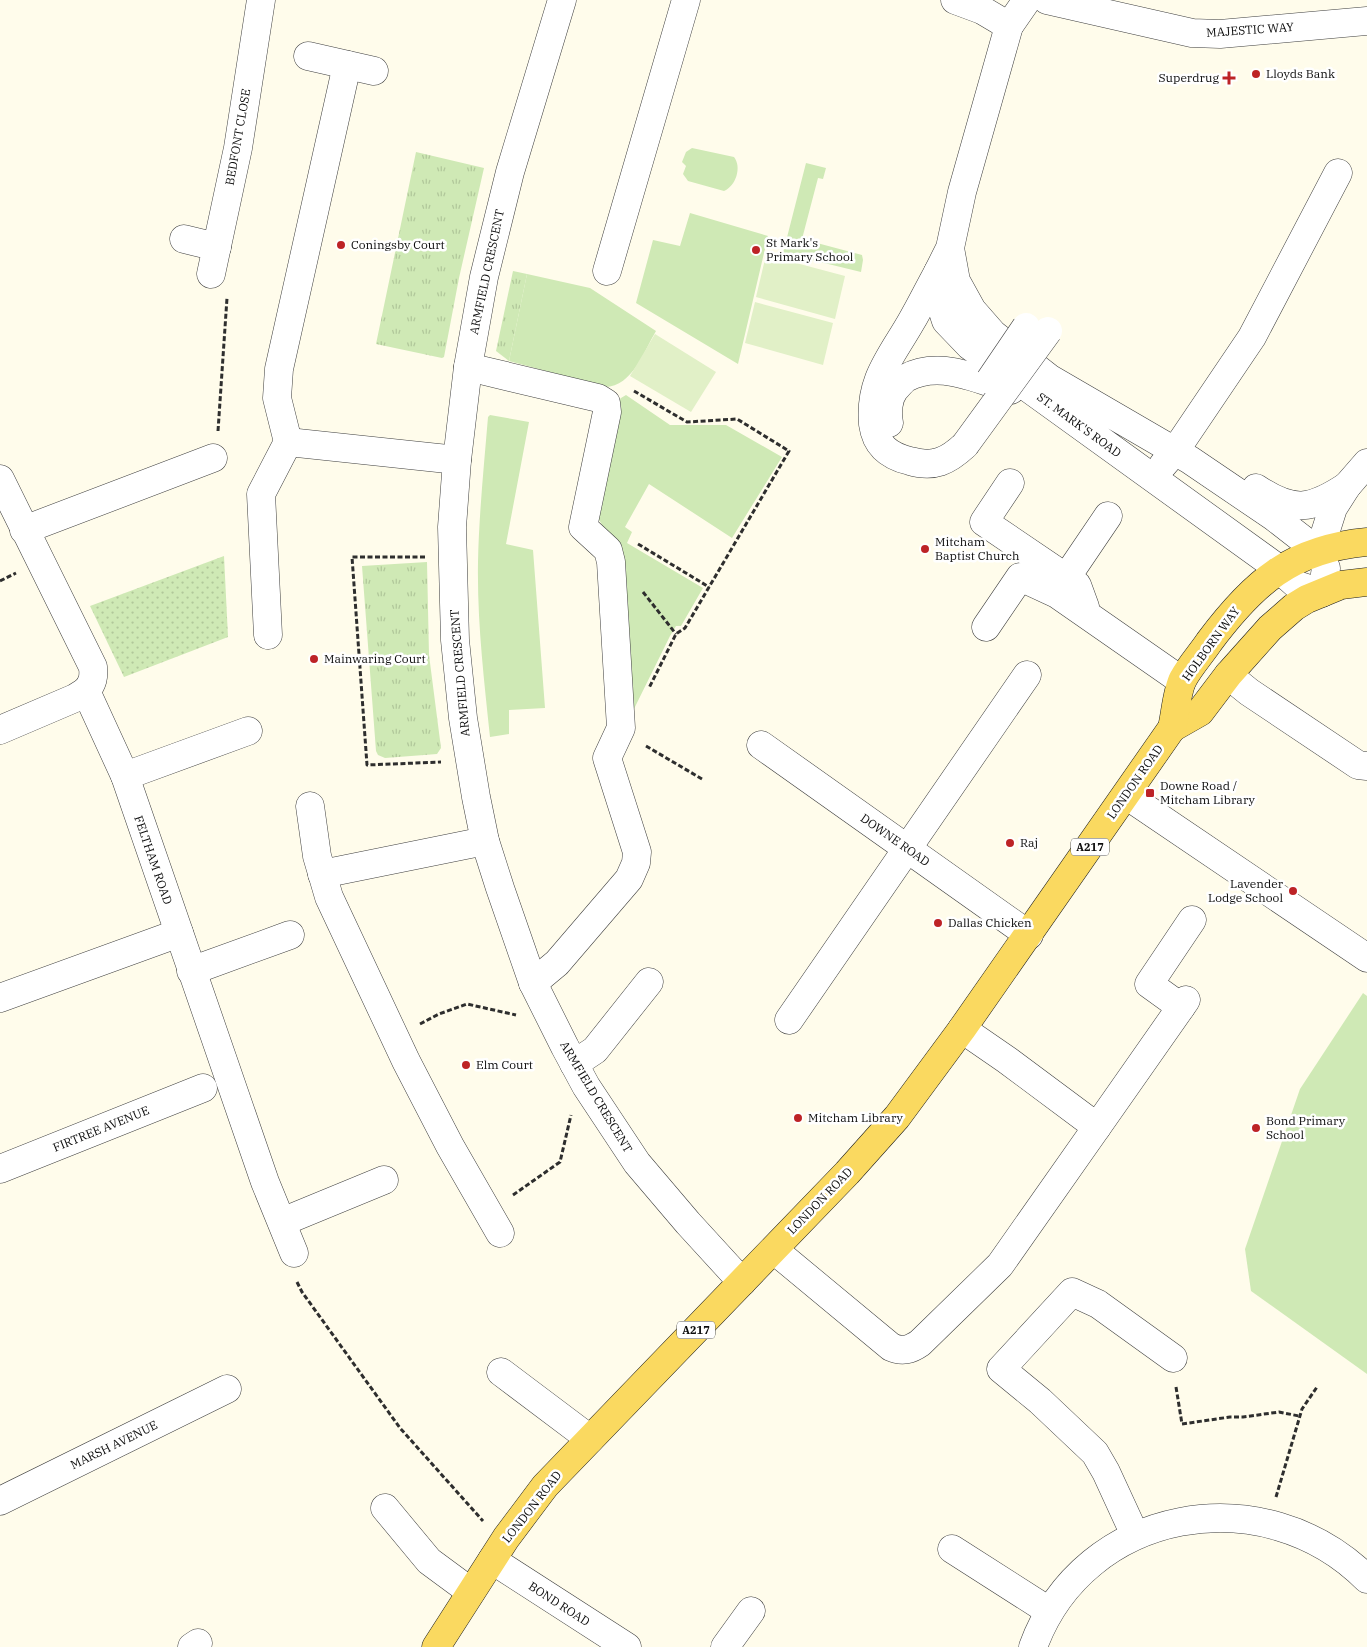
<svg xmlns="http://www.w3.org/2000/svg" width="1367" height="1647" font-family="'IBM Plex Serif',serif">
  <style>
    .grass { fill: url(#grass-tufts) }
    .park { fill: #cfe9b5 }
    .garden { fill: url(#garden-dots) }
    .pitch { fill: #e1f0c7 }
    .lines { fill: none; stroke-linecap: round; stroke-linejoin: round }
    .minor-casing { stroke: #3f3f3f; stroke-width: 29 }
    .major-casing { stroke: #1d1d1d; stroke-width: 29 }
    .path { stroke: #2e2e2e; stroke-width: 3; stroke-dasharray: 5 2.5; stroke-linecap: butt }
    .minor { stroke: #fff; stroke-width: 28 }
    .major { stroke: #fad960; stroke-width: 28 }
    .minor-bridge-casing { stroke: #3f3f3f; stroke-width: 29; stroke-linecap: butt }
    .minor-bridge { stroke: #fff; stroke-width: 28 }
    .poi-dot { fill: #bd2326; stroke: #fff; stroke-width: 2 }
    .labels { text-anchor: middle; stroke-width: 5; stroke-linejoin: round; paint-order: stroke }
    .shield { fill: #fff; stroke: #555; stroke-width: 1 }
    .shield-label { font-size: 11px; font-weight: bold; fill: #0c0c0c }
    .street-label { font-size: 12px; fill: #0c0c0c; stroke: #fff }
    .poi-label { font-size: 12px; fill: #0c0c0c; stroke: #fff; text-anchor: start }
  </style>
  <defs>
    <pattern id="grass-tufts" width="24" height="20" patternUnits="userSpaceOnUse" patternTransform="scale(1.25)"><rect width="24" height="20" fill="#cfe9b5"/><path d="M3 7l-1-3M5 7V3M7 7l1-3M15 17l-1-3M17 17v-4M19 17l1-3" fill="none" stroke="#b1c79a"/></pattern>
    <pattern id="garden-dots" width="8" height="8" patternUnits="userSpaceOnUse" patternTransform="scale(1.25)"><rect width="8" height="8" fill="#cfe9b5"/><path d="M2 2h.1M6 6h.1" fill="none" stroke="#b1c79a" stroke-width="1.8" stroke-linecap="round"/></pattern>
  </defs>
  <rect width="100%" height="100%" fill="#fffceb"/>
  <!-- grass -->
  <g class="grass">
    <path d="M416 152 484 168 459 278 444 357 442 358 376 344Z"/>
    <path d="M513 271 527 274 509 361 496 351Z"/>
    <path d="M427 562 429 655 441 748 437 754 385 758 378 755 376 751 362 566Z"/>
  </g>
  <!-- park -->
  <g class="park">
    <path d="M692 148 734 157C742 167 736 186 724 191L688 181 683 174 686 166 682 162 686 152Z"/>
    <path d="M806 163 826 168 823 179 818 178 802 239 862 255 863 260 861 272 783 253Z"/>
    <path d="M690 213 768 236 738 364 636 303 653 240 680 246Z"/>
    <path d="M527 274 590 288 656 331C644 351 633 386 605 387L509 361Z"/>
    <path d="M626 395 670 425H726L782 457 732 538 649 484 625 527 632 532 627 543 703 588 681 626H676L670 636 629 719 618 554 597 516 617 402 621 398Z"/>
    <path d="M490 415 529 422 506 544 533 550 545 708 509 710V734L490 737C484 679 477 621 478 562 479 514 484 465 488 417Z"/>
    <path d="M1363 993 1367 996V1374L1251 1291 1245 1249 1300 1089Z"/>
  </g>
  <!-- garden -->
  <path class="garden" d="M224 556 228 637 124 677 90 606Z"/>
  <!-- pitch -->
  <g class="pitch">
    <path d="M766 255 845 276 835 319 756 297Z"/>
    <path d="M755 302 833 323 823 365 745 343Z"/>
    <path d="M655 334 716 372 691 412 630 376Z"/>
  </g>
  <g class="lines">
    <defs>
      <g id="minor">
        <path d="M562 0 510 172 484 277 468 367 457 460 452 527 455 640 463 718 476 797 485 841 500 888 533 983 565 1047 586 1086 637 1163 688 1223 742 1282"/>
        <path d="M955 0 982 10 1009 26"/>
        <path d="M1047 0 1192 33 1220 34 1367 21"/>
        <path d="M308 56 374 71"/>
        <path d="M184 239 217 247"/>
        <path d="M950 248 956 281 972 310 993 334 1049 378 1190 460 1274 517 1319 552 1326 568 1322 593 1297 585 1279 569 970 346 946 321 936 290 938 272 950 248 962 192 1009 26 1027 0"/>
        <path d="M607 271 686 0"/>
        <path d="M938 272C929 288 921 305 911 322 891 357 869 380 873 424 876 446 889 456 910 461 934 468 948 461 965 445"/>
        <path d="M211 274 238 148 261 0"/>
        <path d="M468 367 598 398 606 403 607 412 583 527 608 550 611 562 621 728 607 758 637 852 636 863 629 879 557 963 533 983"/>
        <path d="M889 423C887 412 888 398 895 389 898 386 902 381 906 378 939 360 979 379 1011 390"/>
        <path d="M288 442 457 460"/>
        <path d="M1163 465 1175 451 1252 337 1338 173"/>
        <path d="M0 479 93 667C94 677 93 683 86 691L125 776 265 1182 294 1253"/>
        <path d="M1010 483 984 522 1077 585 1085 607"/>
        <path d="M1256 488C1293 513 1311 510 1347 486"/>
        <path d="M24 530 213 458"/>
        <path d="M1319 552 1333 508 1347 486 1367 463"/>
        <path d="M1066 578 1108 516"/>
        <path d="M986 627 1020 577 1057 594 1182 681"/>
        <path d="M268 635 261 494 288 442 277 398 279 369 347 65"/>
        <path d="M1228 675 1249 692 1358 765 1367 766"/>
        <path d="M0 730 75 698 86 691"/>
        <path d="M761 745 1029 935"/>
        <path d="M125 776 248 731"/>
        <path d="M1126 795 1367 958"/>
        <path d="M310 806 317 856 329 897 406 1061 450 1146 500 1233"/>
        <path d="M322 874 485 841"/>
        <path d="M191 971 290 935"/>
        <path d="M0 998 179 933"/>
        <path d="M1181 1007 1149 984 1192 920"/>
        <path d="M789 1020 1027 675"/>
        <path d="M962 1029 1007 1060 1097 1127 1186 1000"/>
        <path d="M574 1064 595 1050 649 982"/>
        <path d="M0 1169 203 1088"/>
        <path d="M282 1222 384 1180"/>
        <path d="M774 1250 891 1347C902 1352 910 1350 920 1343L1000 1265 1097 1127"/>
        <path d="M501 1372 590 1439"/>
        <path d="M0 1501 227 1389"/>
        <path d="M385 1508 429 1561 471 1592"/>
        <path d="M1135 1535 1106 1472 1095 1453 1040 1401 1001 1369 1072 1292 1098 1304 1173 1358"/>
        <path d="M952 1549 1049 1611"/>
        <path d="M492 1560 627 1647"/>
        <path d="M192 1647 198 1643"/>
        <path d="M725 1647 751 1611"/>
        <path d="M1033 1647C1084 1507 1264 1476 1367 1579"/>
      </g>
      <g id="major">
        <path d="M1172 728 1200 712 1228 675 1270 628 1294 607 1307 599 1341 585 1367 582"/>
        <path d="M436 1647 506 1538 545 1486 847 1173 897 1117 962 1029 1172 728C1175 716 1177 690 1183 679 1190 666 1201 654 1209 642 1253 583 1291 549 1367 542"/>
      </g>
    </defs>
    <!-- minor casing -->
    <use href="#minor" class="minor-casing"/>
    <!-- major casing -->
    <use href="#major" class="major-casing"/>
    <!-- path -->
    <g class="path">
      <path d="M634 391 687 422 737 419 789 451 685 628 676 634 649 688"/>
      <path d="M218 431 227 298"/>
      <path d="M638 544 709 587"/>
      <path d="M425 557H352L367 765 441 762"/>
      <path d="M0 581 16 573"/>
      <path d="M643 592 676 634"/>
      <path d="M646 746 702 779"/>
      <path d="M420 1024 439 1014 467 1004 516 1015"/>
      <path d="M513 1195 560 1162 571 1115"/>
      <path d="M297 1282 302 1292 400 1428 483 1521"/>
      <path d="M1176 1387 1182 1424 1230 1417H1243L1279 1412 1299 1416"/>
      <path d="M1276 1497 1302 1409 1317 1387"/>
    </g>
    <!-- minor -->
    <use href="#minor" class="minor"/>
    <!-- major -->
    <use href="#major" class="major"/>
    <defs>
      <g id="minor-bridge">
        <path d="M990 380 1026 327"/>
        <path d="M965 445 1048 331"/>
      </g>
    </defs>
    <!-- minor-bridge casing -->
    <use href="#minor-bridge" class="minor-bridge-casing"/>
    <!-- minor-bridge -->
    <use href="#minor-bridge" class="minor-bridge"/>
  </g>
  <!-- markers -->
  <g class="poi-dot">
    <circle cx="1256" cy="74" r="5"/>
    <path d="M1226.5 70.5h5v5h5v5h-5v5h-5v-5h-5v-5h5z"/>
    <circle cx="341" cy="245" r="5"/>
    <circle cx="756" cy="250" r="5"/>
    <circle cx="925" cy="549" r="5"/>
    <circle cx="314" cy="659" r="5"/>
    <rect x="1145" y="788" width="10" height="10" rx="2.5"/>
    <circle cx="1010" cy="843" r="5"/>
    <circle cx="1293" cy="891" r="5"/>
    <circle cx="938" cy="923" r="5"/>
    <circle cx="466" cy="1065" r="5"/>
    <circle cx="798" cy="1118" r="5"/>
    <circle cx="1256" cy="1128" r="5"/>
  </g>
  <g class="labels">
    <!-- shield labels -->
    <g class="shield">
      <rect x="1071" y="838.5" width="38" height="17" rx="4"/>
      <rect x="677" y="1321.5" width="38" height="17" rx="4"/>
    </g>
    <g class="shield-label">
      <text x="1090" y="851">A217</text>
      <text x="696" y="1334">A217</text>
    </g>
    <!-- street labels -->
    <g class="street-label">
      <text transform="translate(1250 30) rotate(-4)" y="4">MAJESTIC WAY</text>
      <text transform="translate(238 137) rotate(-80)" y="4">BEDFONT CLOSE</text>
      <text transform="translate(487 272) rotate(-78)" y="4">ARMFIELD CRESCENT</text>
      <text transform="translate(1079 425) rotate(36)" y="4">ST. MARK'S ROAD</text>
      <text transform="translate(1211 644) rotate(-54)" y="4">HOLBORN WAY</text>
      <text transform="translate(460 673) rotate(-95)" y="4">ARMFIELD CRESCENT</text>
      <text transform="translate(1135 782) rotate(-55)" y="4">LONDON ROAD</text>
      <text transform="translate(895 840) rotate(35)" y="4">DOWNE ROAD</text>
      <text transform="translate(153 860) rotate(71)" y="4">FELTHAM ROAD</text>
      <text transform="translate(596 1097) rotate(59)" y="4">ARMFIELD CRESCENT</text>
      <text transform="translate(101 1129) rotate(-22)" y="4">FIRTREE AVENUE</text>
      <text transform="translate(820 1201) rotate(-46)" y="4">LONDON ROAD</text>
      <text transform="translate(114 1445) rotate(-26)" y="4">MARSH AVENUE</text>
      <text transform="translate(532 1507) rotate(-52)" y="4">LONDON ROAD</text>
      <text transform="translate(559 1604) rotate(33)" y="4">BOND ROAD</text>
    </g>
    <!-- poi labels -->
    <g class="poi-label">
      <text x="1266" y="78">Lloyds Bank</text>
      <text x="1219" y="82" text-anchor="end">Superdrug</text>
      <text x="766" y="247">St Mark's<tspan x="766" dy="14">Primary School</tspan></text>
      <text x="351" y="249">Coningsby Court</text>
      <text x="935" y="546">Mitcham<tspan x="935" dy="14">Baptist Church</tspan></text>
      <text x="324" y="663">Mainwaring Court</text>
      <text x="1160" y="790">Downe Road /<tspan x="1160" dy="14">Mitcham Library</tspan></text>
      <text x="1020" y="847">Raj</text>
      <text x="1283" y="888" text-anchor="end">Lavender<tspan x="1283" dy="14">Lodge School</tspan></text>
      <text x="948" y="927">Dallas Chicken</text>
      <text x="476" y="1069">Elm Court</text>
      <text x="808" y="1122">Mitcham Library</text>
      <text x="1266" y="1125">Bond Primary<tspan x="1266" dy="14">School</tspan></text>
    </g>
  </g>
</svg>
